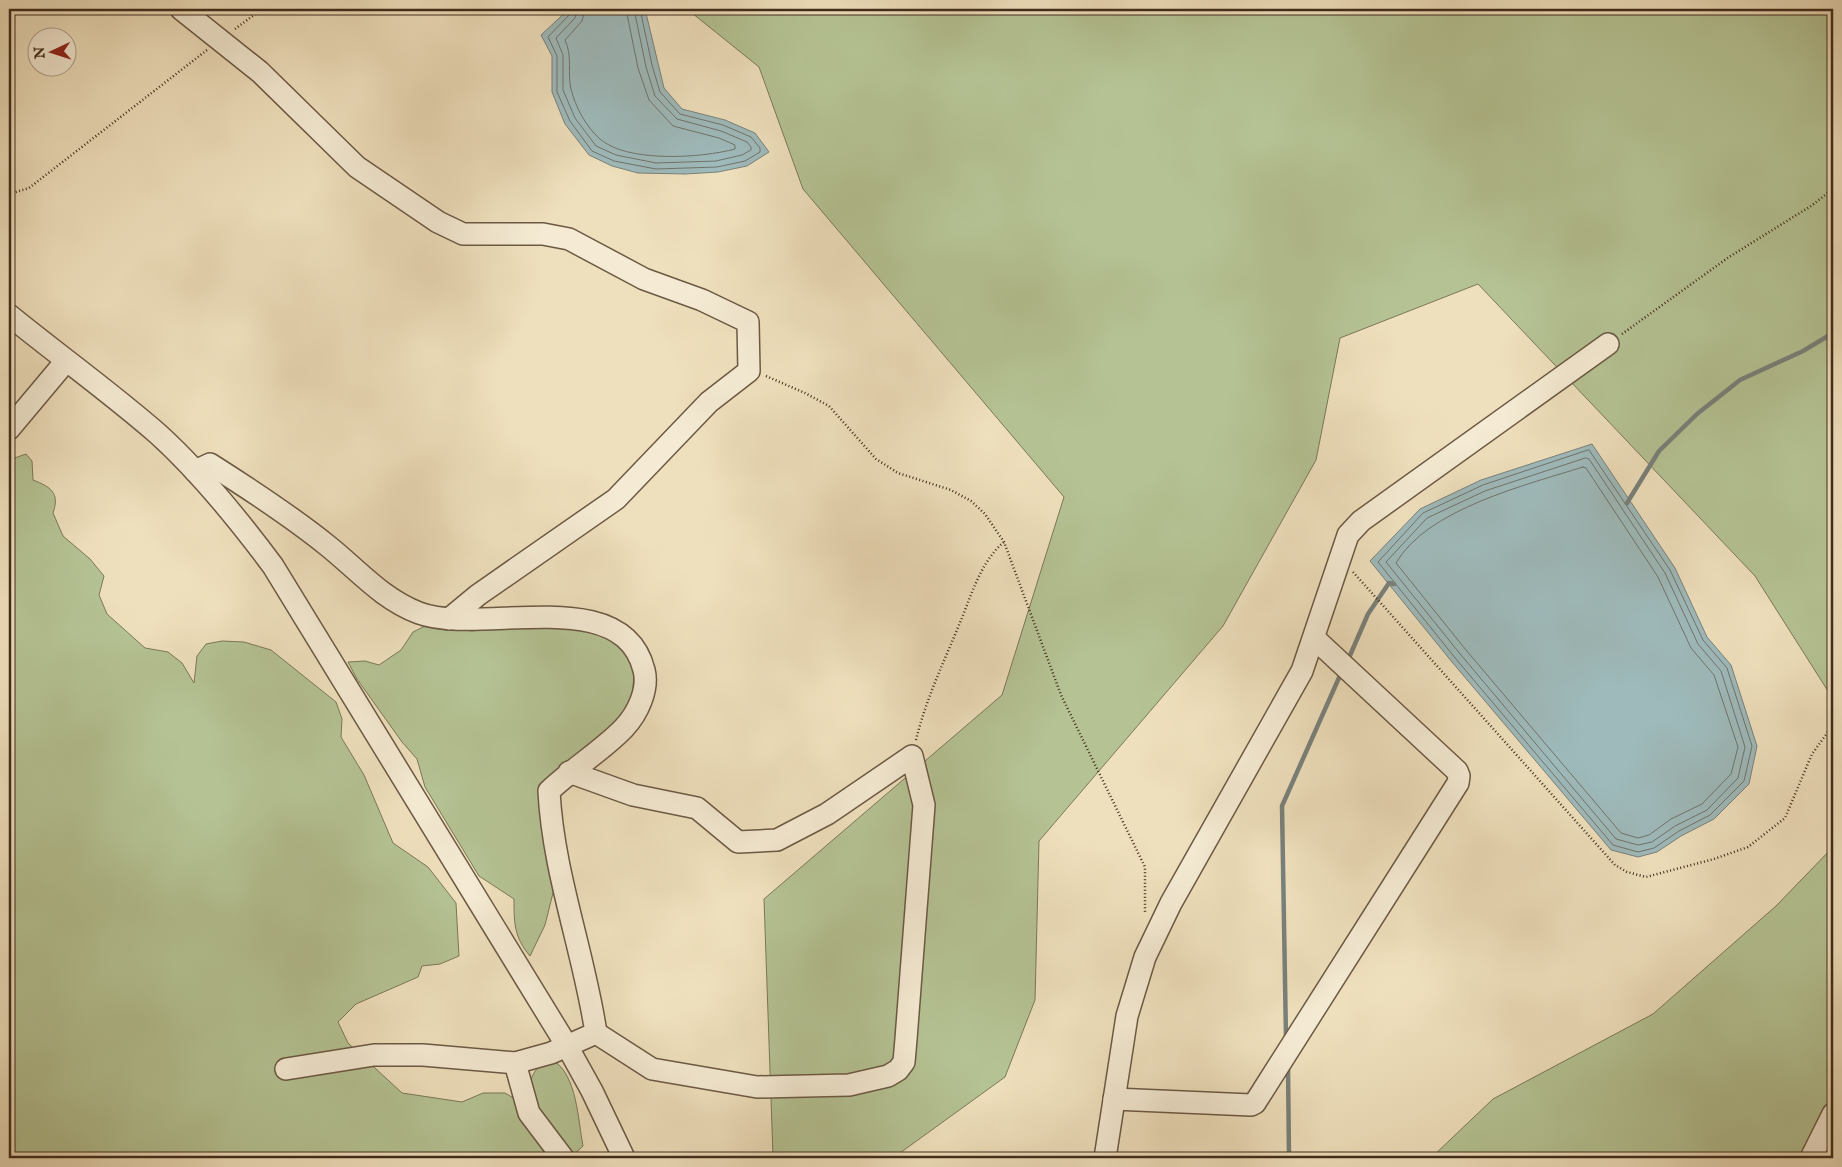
<svg xmlns="http://www.w3.org/2000/svg" width="1842" height="1167" font-family="'IM FELL English',serif">
  <style>
    .green { fill: #b5c394; stroke: #7b7858 }
    .water { fill: #9ebabb; stroke: #79817b }
    .lines { fill: none; stroke-linecap: round; stroke-linejoin: round }
    .shore { stroke: #70736c; stroke-width: 1 }
    .stream { stroke: #79817b; stroke-width: 4.5 }
    .minor-casing { stroke: #6c5944; stroke-width: 24 }
    .path { stroke: #412c1c; stroke-width: 2.5; stroke-dasharray: 1 2.5; stroke-linecap: butt }
    .minor { stroke: #f5ebd4; stroke-width: 21 }
  </style>
  <rect width="100%" height="100%" fill="#efe0bd"/>
  <filter id="stains"><feTurbulence type="fractalNoise" baseFrequency=".004" numOctaves="4"/><feColorMatrix values="0 0 0 0 .2 0 0 0 0 .09 0 0 0 0 .02 0 0 0 .5 -.17"/></filter>
  <radialGradient id="worn" r=".72"><stop offset=".6" stop-color="#630" stop-opacity="0"/><stop offset="1" stop-color="#630" stop-opacity=".3"/></radialGradient>
  <!-- green -->
  <g class="green">
    <path d="M687 9H1833V699L1755 576 1478 284 1340 338 1316 460 1223 626 1039 841 1035 1000 1005 1077 893 1158H777L773 1156 764 899 1002 695 1064 497 803 189 759 67Z"/>
    <path d="M26 454 32 461 33 480C51 487 60 493 53 513L63 536 90 559 104 576 99 595 107 614 145 648 168 652 182 663 194 683 197 656 206 644 222 641 244 642 271 650 336 702 342 719 341 737 364 775 393 843 428 867 456 903 459 956 440 964 422 966 418 977 356 1004 338 1022 348 1043 402 1093 462 1102 483 1093H505L525 1105C531 1084 529 1064 554 1061 577 1076 578 1120 583 1146L570 1158H9V460Z"/>
    <path d="M550 622 600 632 632 658 634 676 631 705 612 726 545 785 539 806 549 868 554 889 545 925 530 956C514 937 514 923 514 899L479 876 425 787 417 759 402 742 357 679 348 662 365 661 379 665 401 650 413 632 425 626 472 631Z"/>
    <path d="M1833 847V1158H1431L1493 1099 1653 1014 1776 906Z"/>
  </g>
  <!-- water -->
  <g class="water">
    <path d="M569 9H645L664 88 682 109 725 120 755 133 769 152 747 166 718 172 685 174 638 173 612 166 589 155 565 124 552 92V56L541 35Z"/>
    <path d="M1592 444 1675 568 1707 637 1731 665 1757 746 1749 784 1714 819 1681 836 1657 852 1638 857 1611 850 1452 662 1370 561 1420 509 1481 480Z"/>
  </g>
  <g class="lines">
    <!-- shore -->
    <g class="shore">
      <path d="M572 9 570 14 548 37 557 56V92L570 121 592 151 614 161 656 169 717 167 745 161 760 152V148L751 137 723 125 680 114 660 92 652 65 640 9"/>
      <path d="M578 9 575 18 556 38 563 55V90L575 118 596 146 616 155 656 163 716 161 742 155 751 150V147L747 142 721 131 677 119 655 96 646 67 634 9"/>
      <path d="M585 9 582 21 565 40C573 58 567 71 571 89 575 106 586 127 600 139 627 163 702 158 735 149V145L719 138 673 126 649 100 638 68 626 9"/>
      <path d="M1589 450 1670 570 1703 640 1727 668 1752 746 1744 781 1710 815 1679 831 1654 848 1638 852 1613 845 1456 659 1378 562 1423 513 1483 485Z"/>
      <path d="M1586 458 1589 459 1665 573 1698 644 1721 671 1745 747 1738 778 1707 810 1675 826 1652 842 1638 845 1616 839 1461 655 1386 562 1427 518 1485 491Z"/>
      <path d="M1583 467 1586 468 1658 577 1691 648 1714 675 1738 747 1731 774 1702 804 1671 819 1649 835 1638 838 1621 833 1466 650 1396 563C1427 509 1526 485 1583 467Z"/>
    </g>
    <!-- stream -->
    <g class="stream">
      <path d="M1627 503 1659 451 1697 414 1740 380 1803 351 1833 333"/>
      <path d="M1348 660 1368 614 1389 583 1394 584"/>
      <path d="M1286 1038 1282 806 1342 671"/>
      <path d="M1288 1066 1289 1158"/>
    </g>
    <defs>
      <g id="minor">
        <path d="M181 9 260 72 357 167 438 222 463 234H543L569 239 644 279 702 300 748 322 749 371 709 402 616 499 478 595 449 619"/>
        <path d="M9 315C58 355 110 392 158 434 201 473 238 519 273 566L567 1046 592 1091 624 1158"/>
        <path d="M9 429 66 361"/>
        <path d="M195 471 210 464C251 490 291 516 328 546 358 570 382 599 419 613 480 636 622 582 644 670 649 689 638 713 624 728 603 750 572 769 549 791 553 873 584 952 596 1033L551 1053 515 1063 423 1055H374L286 1069"/>
        <path d="M569 772 633 795 697 808 738 842 777 840 827 814 912 756 924 805 906 1039 904 1062 898 1070 888 1076 849 1085 757 1087 652 1069 596 1033"/>
        <path d="M515 1063 529 1113 563 1158"/>
        <path d="M1114 1099 1251 1105 1255 1103 1458 783 1459 776 1457 771 1314 638"/>
        <path d="M1105 1158 1127 1016 1145 957 1171 903 1302 671 1348 535 1361 521 1608 344"/>
        <path d="M1811 1158 1833 1114"/>
      </g>
    </defs>
    <!-- minor casing -->
    <use href="#minor" class="minor-casing"/>
    <!-- path -->
    <g class="path">
      <path d="M235 29 262 9"/>
      <path d="M9 194 29 188 207 50"/>
      <path d="M1622 334 1729 257 1811 206 1833 189"/>
      <path d="M766 376 805 393 829 406 876 459 898 473 951 490 971 501 985 514 1004 542 1061 695 1145 867V913"/>
      <path d="M1353 572 1615 865 1627 872 1646 877 1714 859 1748 847 1785 818 1812 754 1833 725"/>
      <path d="M916 740C926 699 943 664 959 625 971 597 980 562 1004 542"/>
    </g>
    <!-- minor -->
    <use href="#minor" class="minor"/>
  </g>
  <!-- margin -->
  <rect width="1842" height="1167" fill="none" stroke="#efe0bd" stroke-width="30"/>
  <rect x="10" y="10" width="1822" height="1147" fill="none" stroke="#412c1c" stroke-width="2.5"/>
  <rect x="15" y="15" width="1812" height="1137" fill="none" stroke="#412c1c"/>
  <!-- north arrow -->
  <g transform="translate(52 52) rotate(266)"><circle r="24" fill="#f5ebd4" stroke="#ad9f8a"/>
  <path d="M0-4L9 19L0 12L-9 19Z" fill="#8f2418"/>
  <text y="-8" font-size="14" font-weight="bold" text-anchor="middle" fill="#412c1c">N</text>
  </g>
  <rect width="100%" height="100%" filter="url(#stains)"/>
  <rect width="100%" height="100%" fill="url(#worn)"/>
</svg>
